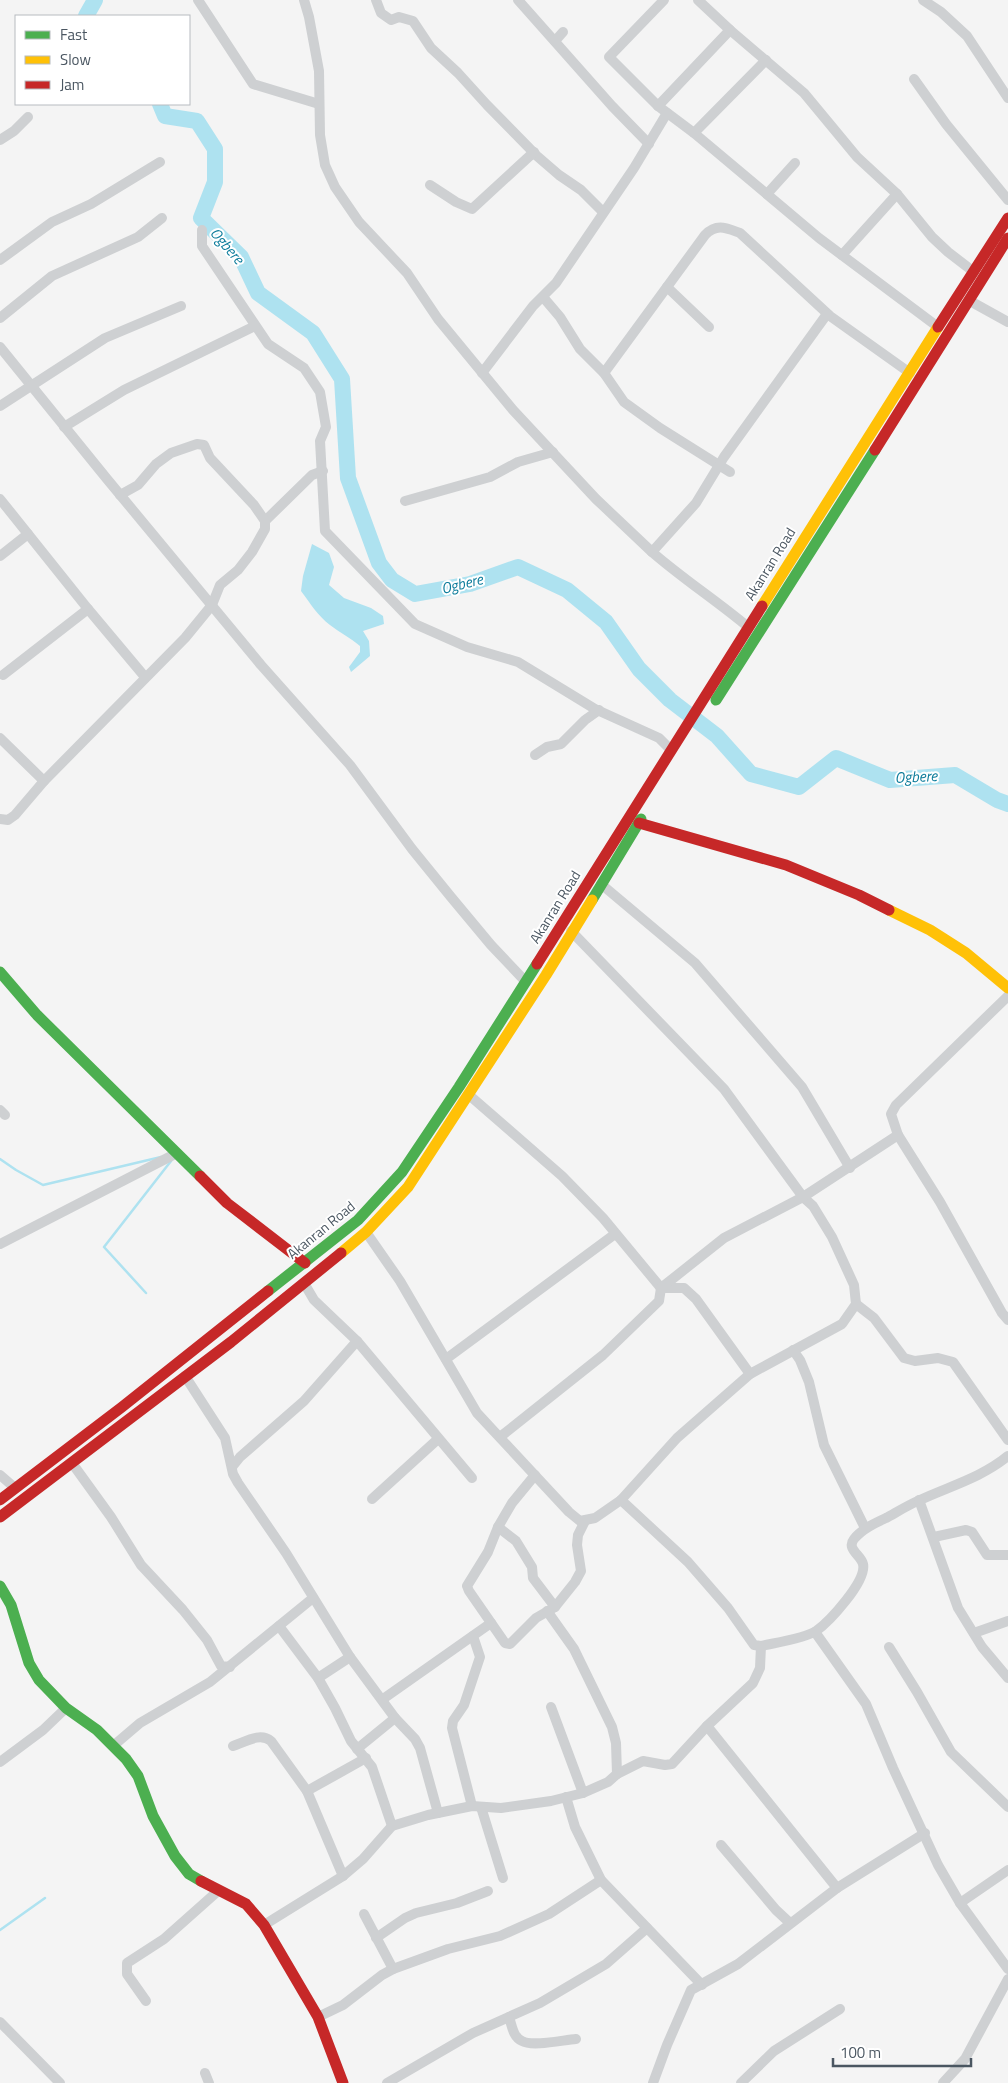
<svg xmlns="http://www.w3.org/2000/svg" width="1008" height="2083" font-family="'Titillium Web',sans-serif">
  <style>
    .water { fill: #aee2f0 }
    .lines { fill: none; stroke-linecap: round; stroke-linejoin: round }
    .stream { stroke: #aee2f0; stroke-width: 2.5 }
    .river { stroke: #aee2f0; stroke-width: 16 }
    .street { stroke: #ced0d2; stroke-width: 10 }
    .fast { stroke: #4caf50; stroke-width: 11 }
    .slow { stroke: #ffc107; stroke-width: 11 }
    .jam { stroke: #c62828; stroke-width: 11 }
    .labels { text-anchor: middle; stroke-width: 4; stroke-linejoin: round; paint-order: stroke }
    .street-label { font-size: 14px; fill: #4a5661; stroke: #fff }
    .water-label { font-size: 15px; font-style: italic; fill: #0c7c9b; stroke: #fff }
  </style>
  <rect width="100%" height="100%" fill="#f4f4f4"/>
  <!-- water -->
  <path class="water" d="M312 544 329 553 334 567 329 585 344 598 371 608 383 616 384 624 363 631 369 641 370 656 351 672 349 667 360 652V646C351 638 340 633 330 625 318 616 310 603 301 591L303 576Z"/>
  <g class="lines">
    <!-- stream -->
    <g class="stream">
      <path d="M0 1159 16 1170 43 1185 161 1157"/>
      <path d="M146 1293 104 1247 171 1161"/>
      <path d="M0 1930 45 1898"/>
    </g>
    <!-- river -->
    <g class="river">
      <path d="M86 16 95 0"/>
      <path d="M160 104 165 116 197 121 215 149V182L201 218 241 257 258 293 313 333 342 379 348 478 379 563 392 580 415 594 470 584 518 567 567 590 606 622 639 669 670 700 717 736 751 774 799 787 836 758 890 780 955 775 997 800 1008 804"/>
    </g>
    <!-- street -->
    <g class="street">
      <path d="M198 0 253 84 319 104"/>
      <path d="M304 0 309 17 319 71 320 135 325 165 335 187 359 222 407 273 438 319 513 410 596 499 652 552"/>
      <path d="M376 0 381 13 391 20 399 17 413 21 431 48 458 73 487 105 537 156 559 175 581 190 603 212"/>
      <path d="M518 0 612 106 649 144"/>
      <path d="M664 0 609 57 658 106 694 133 819 238 938 327"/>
      <path d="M698 0 730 30 804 93 857 157 897 194 932 237 948 252 974 272"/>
      <path d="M923 0 941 12 967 36 1008 98"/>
      <path d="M555 41 563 32"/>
      <path d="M914 79 946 124 1008 200"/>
      <path d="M658 106 730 30"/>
      <path d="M694 133 766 60"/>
      <path d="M0 140 14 131 28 117"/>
      <path d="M430 185 456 202 472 209 534 152"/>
      <path d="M767 194 795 163"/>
      <path d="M202 230V246L268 344 304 368 320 392 326 427 320 441 325 531 415 624 467 647 518 662 595 709 659 738 671 750"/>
      <path d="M842 255 897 194"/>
      <path d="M0 260 52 222 91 204 160 162"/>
      <path d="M667 287 709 327"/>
      <path d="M543 297 560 317 580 349 604 373 624 402 660 428 730 472"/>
      <path d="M970 301 1008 322"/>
      <path d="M0 318 52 276 138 237 162 218"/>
      <path d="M0 347 107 479 261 665 350 765 412 849 451 897 491 945 526 982"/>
      <path d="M482 373 533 306 556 283 634 168 667 113"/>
      <path d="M604 373 705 235C717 223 726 228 740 233L830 316 910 373"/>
      <path d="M0 406 105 338 181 306"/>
      <path d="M64 427 124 390 255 326"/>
      <path d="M0 499 88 609 145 677"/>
      <path d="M405 501 490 477 518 462 553 452"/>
      <path d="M265 521 312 475 323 471"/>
      <path d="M0 556 28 534"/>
      <path d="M748 627C717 601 683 579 652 552L696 503 724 457 827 314"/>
      <path d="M3 675 88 609"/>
      <path d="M0 738 44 781"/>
      <path d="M535 755 547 747 561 744 585 720 599 710"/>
      <path d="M0 819 8 820 15 815 44 781 185 638 212 605 220 585 238 570 252 552 265 529V521L254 505 210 458 204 445 197 444 171 453 156 464 138 485 120 495"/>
      <path d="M601 884 695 963 802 1087 850 1168"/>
      <path d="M469 1095 562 1176 603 1218 661 1288H684L696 1299 750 1374"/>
      <path d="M0 1110 5 1115"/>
      <path d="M898 1135 940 1202 1002 1313 1008 1320"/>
      <path d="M366 1232 400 1281 477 1413 569 1512 580 1521 595 1518 621 1500 677 1438 750 1374 842 1324 856 1304 854 1285 832 1237 813 1206 803 1197 724 1089 571 931"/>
      <path d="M0 1244 177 1153"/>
      <path d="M304 1283 314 1300 357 1341 472 1478"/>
      <path d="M856 1304 874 1318 904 1358 915 1361 938 1358 953 1362 1008 1440"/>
      <path d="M793 1350 800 1360 809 1382 824 1445 865 1528"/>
      <path d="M446 1359 615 1234"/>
      <path d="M185 1376 225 1438 233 1474 238 1483 286 1553 350 1657 395 1718 415 1739 420 1748 438 1813"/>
      <path d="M500 1437 603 1355 659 1301 661 1288 724 1238 803 1197 898 1135 891 1114 896 1105 1008 996"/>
      <path d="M72 1463 111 1517 141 1565 183 1610 207 1640 221 1666 230 1667"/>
      <path d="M232 1467 240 1457 304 1401 357 1341"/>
      <path d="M0 1475 15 1488"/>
      <path d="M535 1475 512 1503 498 1527 488 1552 467 1586 469 1591 505 1643 510 1644 536 1618 555 1607 575 1582 581 1571 577 1545 578 1535 585 1521"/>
      <path d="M372 1499 438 1439"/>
      <path d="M621 1500 688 1562 728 1608 754 1645 761 1646C774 1643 806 1638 816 1631 829 1622 867 1581 863 1564 861 1555 846 1549 854 1539 862 1529 875 1523 886 1518 897 1512 908 1505 920 1500 950 1486 981 1478 1008 1456"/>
      <path d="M919 1500 958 1608 982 1647 1008 1678"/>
      <path d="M498 1527 516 1541 532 1567 533 1578 555 1607"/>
      <path d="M934 1537 966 1530 972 1532 987 1555H1008"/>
      <path d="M547 1611 574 1649 612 1727 616 1743 617 1774"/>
      <path d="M279 1626 318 1678 335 1708 351 1741 372 1767 392 1826"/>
      <path d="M815 1632 866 1704 893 1768 938 1865 960 1903 1008 1969"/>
      <path d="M974 1633 1008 1621"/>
      <path d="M889 1647 917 1692 951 1752 1008 1807"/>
      <path d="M318 1678 350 1657"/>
      <path d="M383 1699 491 1623"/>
      <path d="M551 1707 583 1793"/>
      <path d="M707 1726 837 1888"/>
      <path d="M113 1746 140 1723 210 1682 313 1598"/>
      <path d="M233 1746C245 1742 260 1732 271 1741L307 1791 343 1876"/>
      <path d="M357 1749 395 1718"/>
      <path d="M0 1762 43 1730 66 1708"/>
      <path d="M307 1791 366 1758"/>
      <path d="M566 1797 575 1827 601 1880 702 1985"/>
      <path d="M472 1806 452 1728 453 1721 464 1705 480 1657 473 1636"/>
      <path d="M481 1807 503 1878"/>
      <path d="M721 1845 776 1910 790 1923"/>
      <path d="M960 1903 1008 1870"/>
      <path d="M364 1914 393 1969"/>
      <path d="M264 1925 343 1876 363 1859 392 1826 428 1815 472 1806 501 1808 551 1801 583 1793 608 1782 617 1774 643 1761 665 1765 672 1764 707 1726 753 1683 760 1668 761 1646"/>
      <path d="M376 1938 405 1918 416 1913 457 1903 488 1891"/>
      <path d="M146 2001 127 1974V1963L164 1939 218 1891"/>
      <path d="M318 2017 343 2005 382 1975 393 1969 448 1949 500 1936 549 1914 601 1880"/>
      <path d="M509 2017C512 2026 513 2037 522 2041 532 2047 563 2040 576 2039"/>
      <path d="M0 2022 60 2083"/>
      <path d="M205 2073 209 2083"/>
      <path d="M387 2083 473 2033 540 2003 606 1964 647 1928"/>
      <path d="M653 2083 667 2045 691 1990 738 1964 837 1888 925 1833"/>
      <path d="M741 2083 774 2051 840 2009"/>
      <path d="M943 2083 965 2059 1008 1979"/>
    </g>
    <!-- fast -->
    <g class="fast">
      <path d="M716 700 875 450"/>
      <path d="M592 900 641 819"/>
      <path d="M0 972 37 1015 200 1176"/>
      <path d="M268 1291 358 1220 402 1172 459 1087 537 964"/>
      <path d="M0 1586 11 1605 29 1663 39 1680 66 1708 97 1730 126 1759 138 1776 153 1816 175 1856 189 1874 201 1881"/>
    </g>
    <!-- slow -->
    <g class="slow">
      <path d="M762 606 938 327"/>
      <path d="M889 910 930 930 966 953 1008 988"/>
      <path d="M341 1253 366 1232 408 1187 546 975 592 900"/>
    </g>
    <!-- jam -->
    <g class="jam">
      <path d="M938 327 1008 218"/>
      <path d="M875 450 1008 238"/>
      <path d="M639 823 786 865 859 895 889 910"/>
      <path d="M537 964 762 606"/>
      <path d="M200 1176 227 1203 305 1263"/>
      <path d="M0 1500 122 1407 268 1291"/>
      <path d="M0 1517 231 1342 341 1253"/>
      <path d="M201 1881 246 1904 264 1925 318 2017 343 2083"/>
    </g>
  </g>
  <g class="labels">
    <!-- street labels -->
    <g class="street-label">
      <text transform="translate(770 564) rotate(-58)" y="5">Akanran Road</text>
      <text transform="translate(555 907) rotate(-58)" y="5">Akanran Road</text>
      <text transform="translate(321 1230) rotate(-39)" y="5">Akanran Road</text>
    </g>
    <!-- water labels -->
    <g class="water-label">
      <text transform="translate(227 246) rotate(49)" y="5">Ogbere</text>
      <text transform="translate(462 584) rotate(-14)" y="5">Ogbere</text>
      <text transform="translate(916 777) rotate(-3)" y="5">Ogbere</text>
    </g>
  </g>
  <!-- legend -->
  <rect x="15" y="15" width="175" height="90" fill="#ffffff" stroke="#b7bbc0"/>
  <rect x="25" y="31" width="25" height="8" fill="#4caf50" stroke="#b7bbc0"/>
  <text x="60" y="40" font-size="15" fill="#4a5661">Fast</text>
  <rect x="25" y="56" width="25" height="8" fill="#ffc107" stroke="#b7bbc0"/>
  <text x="60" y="65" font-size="15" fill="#4a5661">Slow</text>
  <rect x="25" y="81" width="25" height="8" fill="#c62828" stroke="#b7bbc0"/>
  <text x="60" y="90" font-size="15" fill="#4a5661">Jam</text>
  <!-- scale -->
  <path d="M833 2058v8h138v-8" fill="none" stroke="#4a5661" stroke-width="2.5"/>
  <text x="840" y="2058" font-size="15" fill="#4a5661" stroke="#ffffff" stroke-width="4" paint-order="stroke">100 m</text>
</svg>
